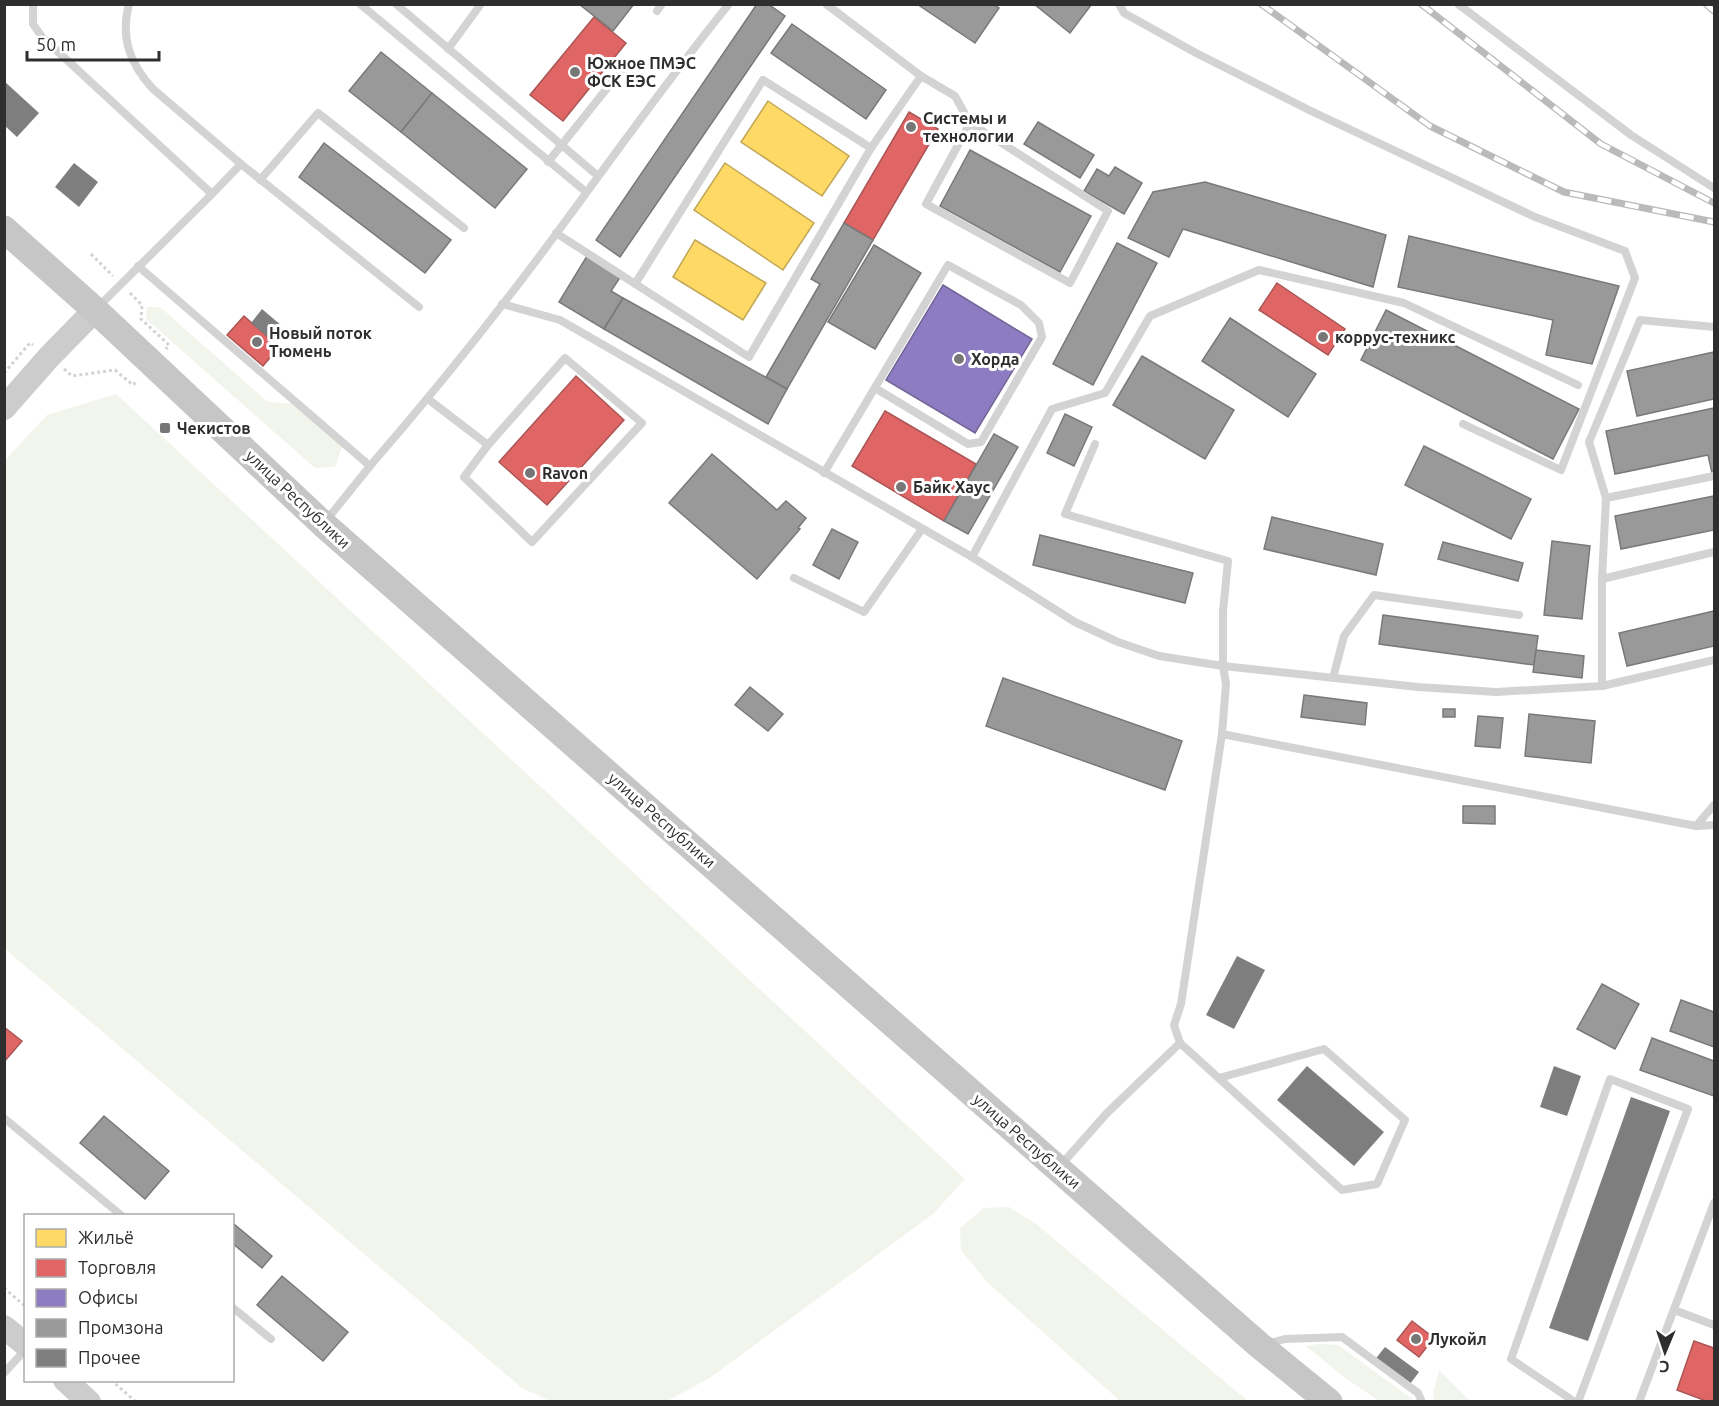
<svg xmlns="http://www.w3.org/2000/svg" width="1719" height="1406" font-family="Ubuntu,sans-serif">
  <style>
    .green { fill: #f2f5eb }
    .homes { fill: #ffd966; stroke: #c0a655; stroke-width: 1.5 }
    .shops { fill: #e06666; stroke: #ab5555; stroke-width: 1.5 }
    .offices { fill: #8e7cc3; stroke: #716596; stroke-width: 1.5 }
    .industry { fill: #999; stroke: #797979; stroke-width: 1.5 }
    .building { fill: #7e7e7e }
    .lines { fill: none; stroke-linecap: round; stroke-linejoin: round }
    .path { stroke: #d3d3d3; stroke-width: 3; stroke-dasharray: 3 3; stroke-linecap: butt }
    .lane { stroke: #d3d3d3; stroke-width: 8 }
    .secondary { stroke: #ccc; stroke-width: 24 }
    .primary { stroke: #c6c6c6; stroke-width: 27 }
    .rail-casing { stroke: #bababa; stroke-width: 7 }
    .rail { stroke: #fff; stroke-width: 4.5; stroke-dasharray: 14; stroke-linecap: butt }
    .poi-dot { fill: #777; stroke: #fff; stroke-width: 2 }
    .labels { text-anchor: middle; stroke-width: 6; stroke-linejoin: round; paint-order: stroke }
    .poi-label { font-size: 16px; font-weight: bold; fill: #2e2e2e; stroke: #fff; text-anchor: start }
    .street-label { font-size: 16px; fill: #2e2e2e; stroke: #fff }
  </style>
  <rect width="100%" height="100%" fill="#fff"/>
  <!-- green -->
  <g class="green">
    <path d="M147 307H160L268 402 298 404 343 444 335 467 315 468 146 319Z"/>
    <path d="M116 394 965 1179 933 1214 708 1379 667 1401H550L522 1388 5 949V460L47 415Z"/>
    <path d="M1009 1207 1036 1224 1248 1401H1120L987 1282 961 1250 960 1228 984 1208Z"/>
    <path d="M1319 1344 1338 1345 1415 1401H1379L1344 1377 1306 1346Z"/>
    <path d="M1439 1370 1470 1401H1434L1433 1394Z"/>
  </g>
  <!-- homes -->
  <g class="homes">
    <path d="M768 101 849 156 822 196 741 142Z"/>
    <path d="M725 163 814 223 783 270 694 210Z"/>
    <path d="M695 240 766 283 743 320 673 277Z"/>
  </g>
  <!-- shops -->
  <g class="shops">
    <path d="M594 17 626 43 563 121 530 95Z"/>
    <path d="M909 112 938 129 873 240 844 223Z"/>
    <path d="M1277 283 1345 329 1328 355 1259 310Z"/>
    <path d="M244 316 279 347 263 366 227 335Z"/>
    <path d="M576 376 624 420 547 505 499 462Z"/>
    <path d="M885 411 976 464 944 521 852 466Z"/>
    <path d="M4 1027 22 1041 4 1062Z"/>
    <path d="M1412 1321 1434 1338 1419 1357 1397 1340Z"/>
    <path d="M1694 1341 1714 1348V1402H1709L1677 1390Z"/>
  </g>
  <!-- offices -->
  <path class="offices" d="M943 285 1032 339 975 433 886 380Z"/>
  <!-- industry -->
  <g class="industry">
    <path d="M579 4H634L613 31Z"/>
    <path d="M757 4H768L785 16 620 257 596 240Z"/>
    <path d="M917 4H993L999 8 975 43Z"/>
    <path d="M1034 4H1090L1091 5 1070 33Z"/>
    <path d="M792 24 886 90 866 119 771 53Z"/>
    <path d="M381 52 432 93 401 132 349 91Z"/>
    <path d="M432 93 527 169 495 208 401 132Z"/>
    <path d="M1038 122 1094 155 1080 178 1024 144Z"/>
    <path d="M324 143 451 240 425 273 299 177Z"/>
    <path d="M970 150 1091 216 1060 272 940 206Z"/>
    <path d="M1115 167 1142 183 1124 214 1084 191 1097 169 1109 176Z"/>
    <path d="M1205 182 1386 235 1373 287 1183 229 1169 257 1128 238 1153 192Z"/>
    <path d="M844 223 873 240 787 389 766 377 820 284 811 279Z"/>
    <path d="M1409 236 1619 286 1592 364 1546 355 1553 320 1398 287Z"/>
    <path d="M1117 243 1157 263 1093 385 1053 364Z"/>
    <path d="M874 245 921 273 875 349 828 322Z"/>
    <path d="M587 256 621 276 611 291 623 298 604 329 559 302Z"/>
    <path d="M623 298 787 389 768 424 604 329Z"/>
    <path d="M1386 310 1579 409 1553 459 1361 360Z"/>
    <path d="M1230 318 1316 374 1288 417 1202 361Z"/>
    <path d="M1714 352V399L1637 416 1627 371Z"/>
    <path d="M1142 356 1234 410 1205 459 1113 405Z"/>
    <path d="M1714 408V472L1712 473 1708 455 1615 474 1606 431Z"/>
    <path d="M1065 414 1092 427 1074 466 1047 453Z"/>
    <path d="M994 434 1018 447 968 534 944 521Z"/>
    <path d="M1424 446 1531 499 1511 539 1405 485Z"/>
    <path d="M712 454 777 510 786 501 806 518 798 528 800 529 757 579 669 503Z"/>
    <path d="M1714 496V530L1621 549 1615 516Z"/>
    <path d="M1272 517 1383 544 1376 575 1264 549Z"/>
    <path d="M832 529 858 542 839 579 813 565Z"/>
    <path d="M1040 535 1193 573 1185 603 1033 565Z"/>
    <path d="M1552 541 1590 546 1582 619 1544 615Z"/>
    <path d="M1443 542 1523 563 1518 581 1438 559Z"/>
    <path d="M1714 611V646L1627 666 1619 633Z"/>
    <path d="M1383 615 1538 636 1534 665 1379 644Z"/>
    <path d="M1536 650 1584 656 1582 678 1533 672Z"/>
    <path d="M1003 678 1182 741 1165 790 986 726Z"/>
    <path d="M750 687 783 714 768 731 735 705Z"/>
    <path d="M1304 695 1367 703 1365 725 1301 717Z"/>
    <rect x="1443" y="709" width="12" height="8"/>
    <path d="M1529 714 1595 721 1591 763 1525 756Z"/>
    <path d="M1478 716 1503 718 1500 748 1475 746Z"/>
    <path d="M1463 806H1495V824L1463 823Z"/>
    <path d="M1602 984 1639 1004 1615 1049 1577 1029Z"/>
    <path d="M1681 1000 1714 1012V1047L1670 1031Z"/>
    <path d="M1652 1038 1714 1061V1096L1640 1070Z"/>
    <path d="M104 1116 169 1171 145 1199 80 1143Z"/>
    <path d="M234 1224 272 1256 262 1268 232 1243Z"/>
    <path d="M282 1276 348 1332 323 1361 257 1305Z"/>
  </g>
  <!-- building -->
  <g class="building">
    <path d="M4 81 39 113 17 137 4 125Z"/>
    <path d="M74 163 98 182 79 207 55 187Z"/>
    <path d="M262 309 282 326 270 339 251 323Z"/>
    <path d="M1237 956 1265 970 1234 1029 1206 1015Z"/>
    <path d="M1307 1066 1384 1132 1354 1166 1277 1100Z"/>
    <path d="M1554 1066 1581 1076 1567 1116 1540 1107Z"/>
    <path d="M1631 1097 1670 1111 1588 1341 1549 1328Z"/>
    <path d="M1385 1347 1419 1372 1407 1388 1373 1362Z"/>
  </g>
  <g class="lines">
    <!-- path -->
    <g class="path">
      <path d="M91 254 113 276"/>
      <path d="M130 293 142 305 141 319 169 345 166 349"/>
      <path d="M64 369 72 376 115 370 133 385 137 381"/>
      <path d="M4 373 30 343 33 345"/>
      <path d="M4 1288 26 1307"/>
      <path d="M111 1380 136 1402"/>
    </g>
    <!-- lane -->
    <g class="lane">
      <path d="M33 4V24L42 37 212 194 97 308"/>
      <path d="M129 4C120 38 130 64 153 89L241 164"/>
      <path d="M360 4 586 192"/>
      <path d="M396 4 598 176"/>
      <path d="M826 4 921 76 871 148"/>
      <path d="M1119 4 1124 13 1196 53 1309 110 1535 217 1625 251 1635 278 1561 470 1463 424"/>
      <path d="M1458 4 1631 135 1714 188"/>
      <path d="M657 11 662 4"/>
      <path d="M448 49 481 4"/>
      <path d="M921 76 955 96 970 123 1108 211 1070 283 926 204 970 123"/>
      <path d="M548 162 624 67"/>
      <path d="M260 180 318 113 464 228"/>
      <path d="M212 194 241 164 419 307"/>
      <path d="M556 233 749 357 871 148 763 80 635 284"/>
      <path d="M138 266 370 466 325 522"/>
      <path d="M502 304 560 320 972 557 1075 622 1118 642 1159 656 1223 666 1418 687 1496 692 1602 686 1714 660"/>
      <path d="M565 358 642 423 532 542 464 477 488 445Z"/>
      <path d="M428 399 488 445"/>
      <path d="M1095 444 1065 514 1228 561 1223 611V666L1226 684 1222 734"/>
      <path d="M370 466C435 391 497 314 556 234 613 157 668 79 729 4"/>
      <path d="M824 473 948 265 1021 305 1039 323 1042 337 981 442 968 444 875 388"/>
      <path d="M1606 498 1714 476"/>
      <path d="M972 557 1052 409 1105 393 1150 316 1259 270 1404 303 1578 385"/>
      <path d="M794 578 864 612 922 529"/>
      <path d="M1602 579 1714 552"/>
      <path d="M1333 678 1344 636 1374 595 1519 615"/>
      <path d="M1602 686V579L1606 498 1589 442 1640 320 1714 327"/>
      <path d="M1696 826 1714 805"/>
      <path d="M1180 1043 1342 1190 1377 1184 1405 1120 1324 1049 1219 1078"/>
      <path d="M4 1118 122 1216"/>
      <path d="M1060 1166 1107 1113 1180 1043 1174 1025 1181 1004 1222 734 1696 826 1714 825"/>
      <path d="M232 1307 271 1339"/>
      <path d="M1674 1310 1714 1325"/>
      <path d="M1267 1344 1285 1339 1342 1337 1418 1393 1422 1402"/>
      <path d="M4 1373 26 1349"/>
      <path d="M1575 1402 1511 1359 1610 1079 1688 1109 1578 1402"/>
      <path d="M1639 1402 1714 1203"/>
    </g>
    <!-- secondary -->
    <g class="secondary">
      <path d="M4 408 49 357 95 310"/>
      <path d="M4 1327 26 1345"/>
      <path d="M65 1380 89 1402"/>
    </g>
    <!-- primary -->
    <path class="primary" d="M4 229 95 310 323 524 1259 1345 1329 1402"/>
    <defs>
      <g id="rail">
        <path d="M1261 4 1430 126 1564 192 1714 222"/>
        <path d="M1421 4 1601 144 1714 203"/>
        <path d="M1706 4 1714 11"/>
      </g>
    </defs>
    <!-- rail casing -->
    <use href="#rail" class="rail-casing"/>
    <!-- rail -->
    <use href="#rail" class="rail"/>
  </g>
  <!-- markers -->
  <g class="poi-dot">
    <circle cx="575" cy="72" r="6"/>
    <circle cx="911" cy="127" r="6"/>
    <circle cx="1323" cy="337" r="6"/>
    <circle cx="257" cy="342" r="6"/>
    <circle cx="959" cy="359" r="6"/>
    <rect x="159" y="422" width="12" height="12" rx="3"/>
    <circle cx="530" cy="473" r="6"/>
    <circle cx="901" cy="487" r="6"/>
    <circle cx="1416" cy="1339" r="6"/>
  </g>
  <g class="labels">
    <!-- poi labels -->
    <g class="poi-label">
      <text x="587" y="69">Южное ПМЭС<tspan x="587" dy="18">ФСК ЕЭС</tspan></text>
      <text x="923" y="124">Системы и<tspan x="923" dy="18">технологии</tspan></text>
      <text x="269" y="339">Новый поток<tspan x="269" dy="18">Тюмень</tspan></text>
      <text x="1335" y="343">коррус-техникс</text>
      <text x="971" y="365">Хорда</text>
      <text x="177" y="434">Чекистов</text>
      <text x="542" y="479">Ravon</text>
      <text x="913" y="493">Байк Хаус</text>
      <text x="1428" y="1345">Лукойл</text>
    </g>
    <!-- street labels -->
    <g class="street-label">
      <text transform="translate(298 499) rotate(43)" y="6">улица Республики</text>
      <text transform="translate(662 820) rotate(41)" y="6">улица Республики</text>
      <text transform="translate(1027 1141) rotate(41)" y="6">улица Республики</text>
    </g>
  </g>
  <!-- border -->
  <rect width="1719" height="1406" fill="none" stroke="#2e2e2e" stroke-width="12"/>
  <!-- legend -->
  <rect x="24" y="1214" width="210" height="168" fill="#ffffff" stroke="#ababab" stroke-width="1.5"/>
  <rect x="36" y="1229" width="30" height="18" fill="#ffd966" stroke="#ababab" stroke-width="1.5"/>
  <text x="78" y="1244" font-size="18" fill="#2e2e2e">Жильё</text>
  <rect x="36" y="1259" width="30" height="18" fill="#e06666" stroke="#ababab" stroke-width="1.5"/>
  <text x="78" y="1274" font-size="18" fill="#2e2e2e">Торговля</text>
  <rect x="36" y="1289" width="30" height="18" fill="#8e7cc3" stroke="#ababab" stroke-width="1.5"/>
  <text x="78" y="1304" font-size="18" fill="#2e2e2e">Офисы</text>
  <rect x="36" y="1319" width="30" height="18" fill="#999999" stroke="#ababab" stroke-width="1.5"/>
  <text x="78" y="1334" font-size="18" fill="#2e2e2e">Промзона</text>
  <rect x="36" y="1349" width="30" height="18" fill="#7e7e7e" stroke="#ababab" stroke-width="1.5"/>
  <text x="78" y="1364" font-size="18" fill="#2e2e2e">Прочее</text>
  <!-- north arrow -->
  <g transform="translate(1665 1352) rotate(182)" stroke="#ffffff" stroke-width="4.5" paint-order="stroke">
  <path d="M0-4.5L10 22L0 15L-10 22Z" fill="#2e2e2e"/>
  <text y="-9" font-size="16" font-weight="bold" text-anchor="middle" fill="#2e2e2e">С</text>
  </g>
  <!-- scale -->
  <path d="M27 51v9h132v-9" fill="none" stroke="#2e2e2e" stroke-width="3"/>
  <text x="36" y="51" font-size="18" fill="#2e2e2e" stroke="#ffffff" stroke-width="4.5" paint-order="stroke">50 m</text>
</svg>
